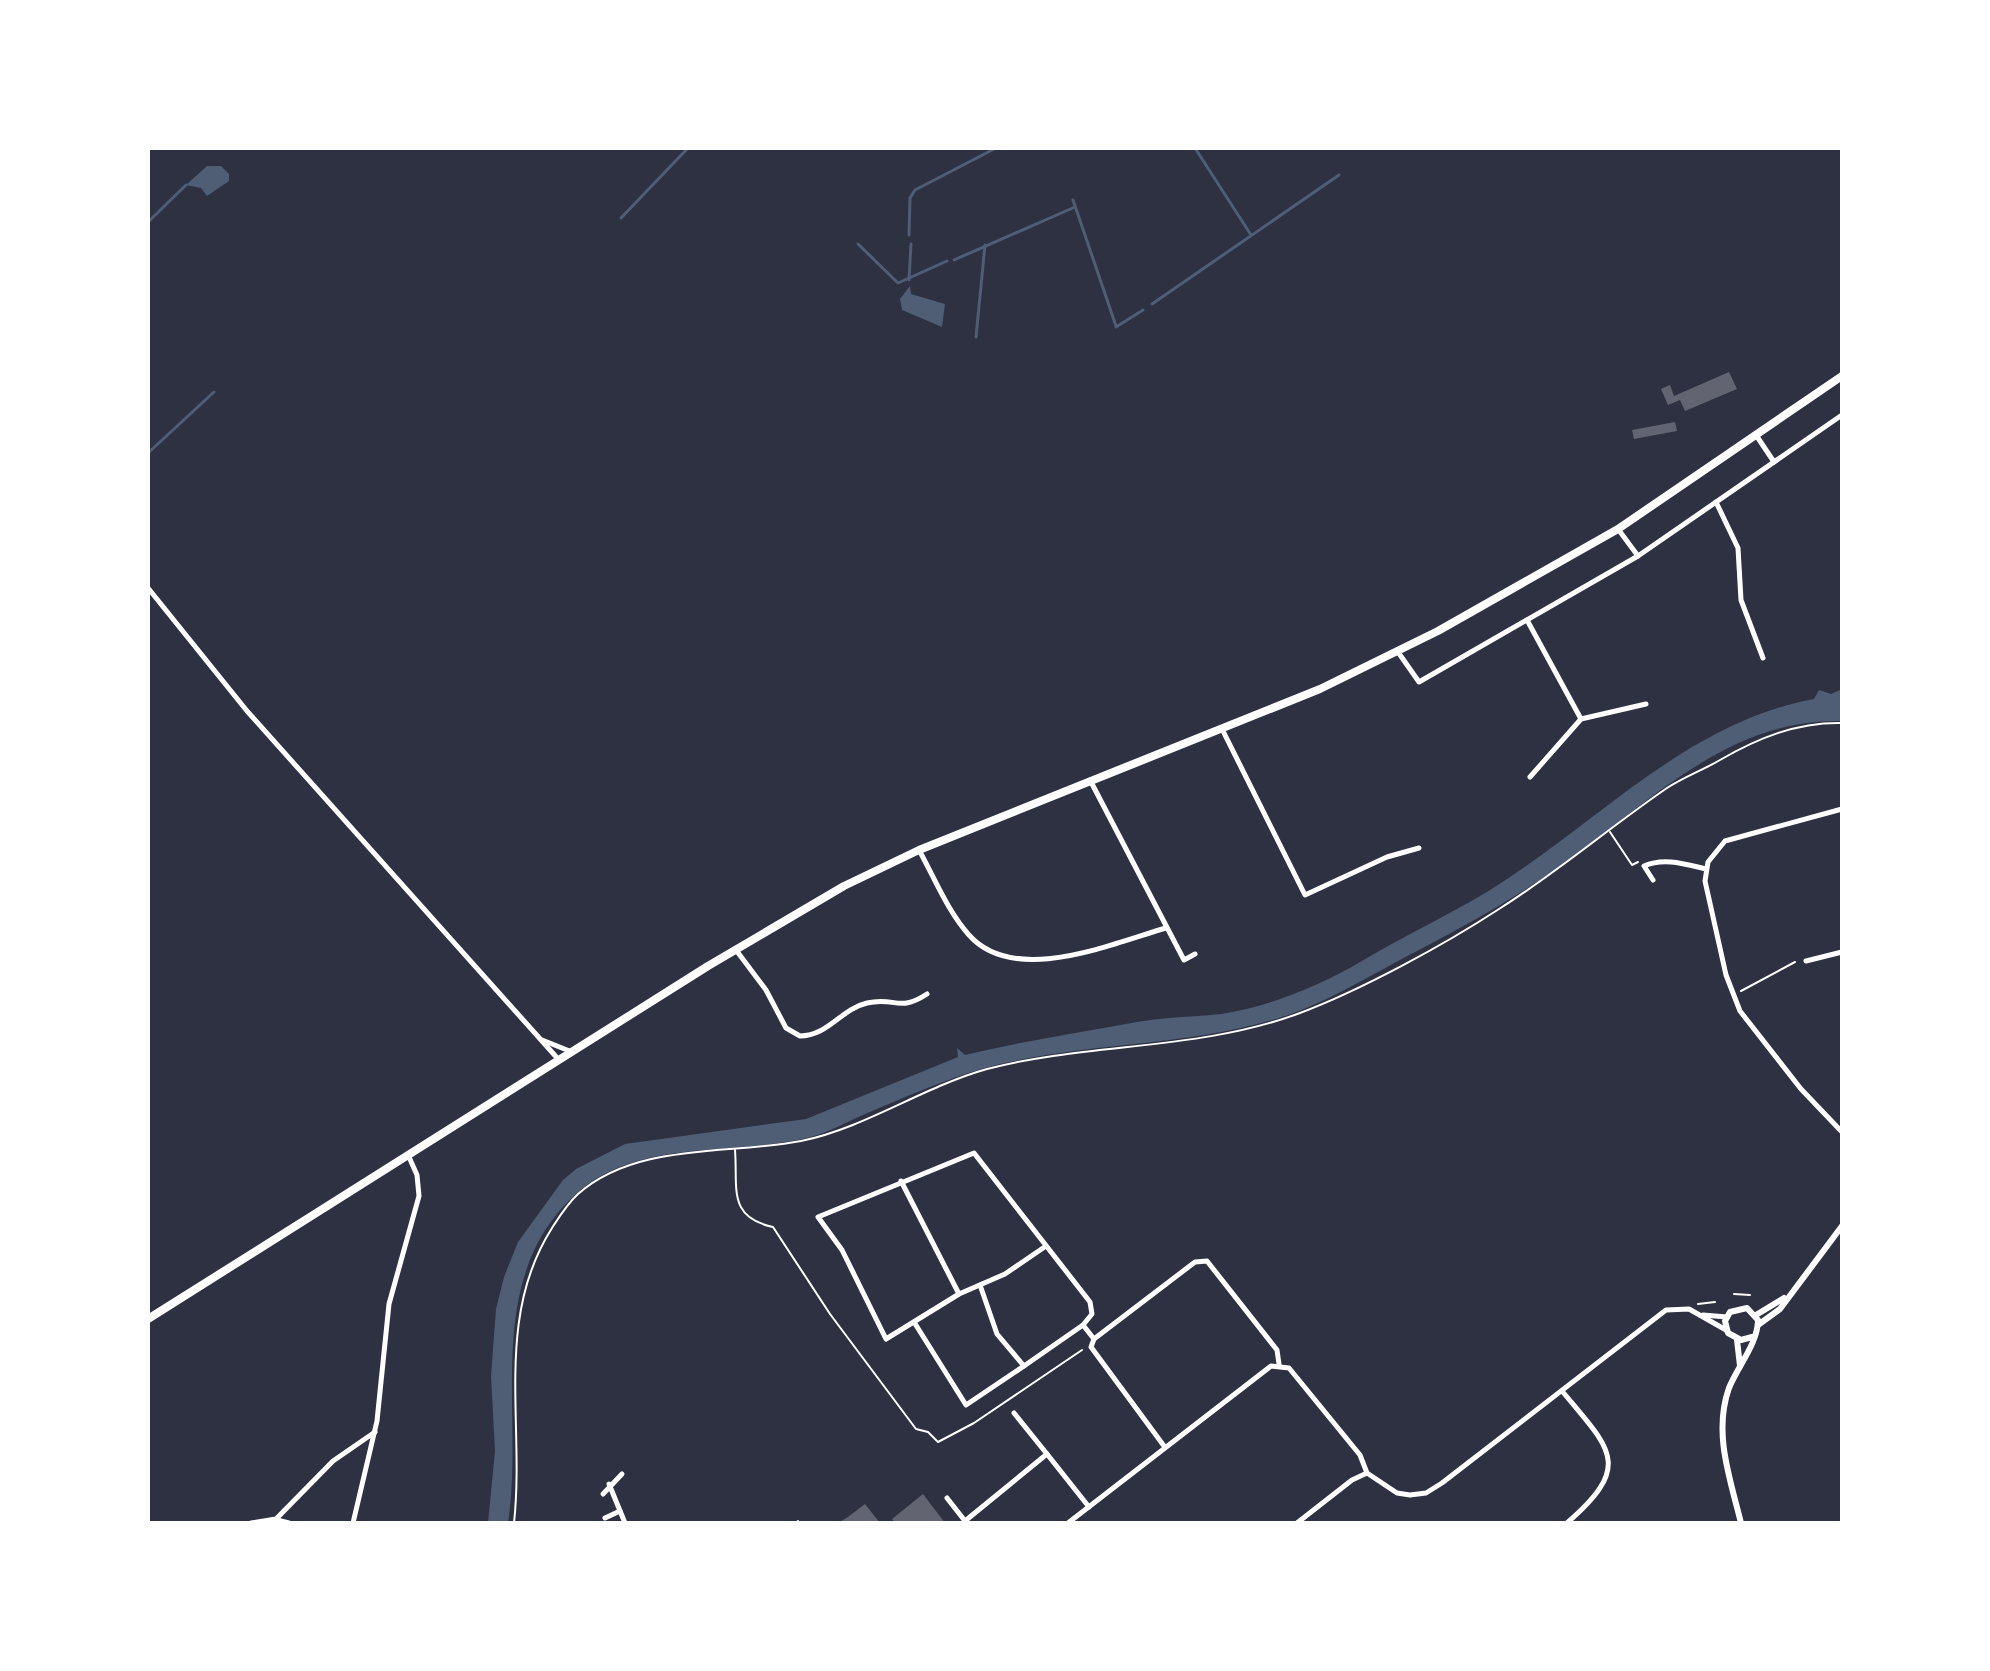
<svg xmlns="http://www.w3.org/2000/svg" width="1990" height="1671" font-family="'IBM Plex Serif',serif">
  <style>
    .water { fill: #4f5d75 }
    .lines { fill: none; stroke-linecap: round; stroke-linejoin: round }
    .stream { stroke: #4f5d75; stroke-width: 3 }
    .building { fill: #626471 }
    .path { stroke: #fff; stroke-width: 2 }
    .service { stroke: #fff; stroke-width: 2 }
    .minor { stroke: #fff; stroke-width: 5 }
    .tertiary { stroke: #fff; stroke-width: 6 }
    .primary { stroke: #fff; stroke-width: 8 }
  </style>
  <rect width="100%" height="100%" fill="#2d3142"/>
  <!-- water -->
  <g class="water">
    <path d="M207 166H221L229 174V181L207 196 201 188 186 185Z"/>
    <path d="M910 286 911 294 945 304 942 327 902 310 900 299Z"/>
    <path d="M1842 689V721C1726 718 1645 807 1556 869 1506 904 1454 932 1400 960 1367 978 1334 997 1299 1011 1199 1049 1087 1040 985 1068 943 1080 903 1098 863 1115 845 1123 827 1133 807 1138 732 1156 638 1138 576 1194 481 1279 525 1414 508 1523H488L495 1451 491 1376 496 1309 504 1277 518 1242 563 1180 576 1169 625 1144 806 1119 958 1057 957 1048 965 1055C1022 1041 1079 1033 1137 1022 1164 1017 1193 1017 1221 1014 1269 1007 1321 985 1362 961 1408 933 1459 911 1504 881 1605 815 1691 722 1814 699L1819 690 1831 694Z"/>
  </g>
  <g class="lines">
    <!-- stream -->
    <g class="stream">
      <path d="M1195 148 1251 235"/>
      <path d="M1073 200 1116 326"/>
      <path d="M621 218 688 148"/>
      <path d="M148 222 186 185"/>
      <path d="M909 235 910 198 915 190 996 148"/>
      <path d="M858 244 898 283 947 261"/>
      <path d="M954 260 1075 207"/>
      <path d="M909 280 911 244"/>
      <path d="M1152 304 1339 175"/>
      <path d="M1116 327 1143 310"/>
      <path d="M976 337 985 245"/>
      <path d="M148 453 214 392"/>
    </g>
  </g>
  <!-- building -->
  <g class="building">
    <path d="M1729 372 1737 389 1685 411 1680 400 1668 405 1661 389 1670 385 1674 396Z"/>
    <path d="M1675 422 1677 431 1634 439 1632 430Z"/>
    <path d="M923 1494 945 1523H895L892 1519Z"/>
    <path d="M865 1504 880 1523H838L848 1517Z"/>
  </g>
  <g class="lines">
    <!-- path -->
    <g class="path">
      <path d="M1610 832 1632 865 1638 862"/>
      <path d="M1741 991 1795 962"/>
      <path d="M735 1150C738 1188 727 1217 773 1227L830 1314 916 1429 928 1432 938 1442 974 1423 1082 1350"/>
      <path d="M1734 1294 1750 1295"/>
      <path d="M1698 1304 1715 1302"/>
      <path d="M514 1523C525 1423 494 1319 552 1228 559 1217 567 1204 578 1194 637 1142 729 1155 801 1141 865 1128 923 1087 987 1069 1090 1042 1199 1051 1300 1013 1361 990 1444 945 1499 909 1558 872 1610 827 1667 788 1684 777 1703 770 1720 760 1758 738 1797 722 1842 723"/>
    </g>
    <!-- service -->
    <path class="service" d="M796 1523 798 1521"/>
    <!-- minor -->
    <g class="minor">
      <path d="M1756 435 1774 462"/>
      <path d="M1716 502 1738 548 1741 600 1763 658"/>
      <path d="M1618 529 1638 556"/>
      <path d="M148 588 247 711 559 1060"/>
      <path d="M1527 620 1581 719"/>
      <path d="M1398 652 1419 682 1638 556 1842 415"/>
      <path d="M1222 729 1305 895 1387 857 1419 848"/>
      <path d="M1530 777 1581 719 1646 704"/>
      <path d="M1090 780 1184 960 1195 954"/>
      <path d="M1842 809 1725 841 1708 862 1705 881 1726 975 1740 1011 1801 1089 1842 1132"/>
      <path d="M919 850C934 877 948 912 969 935 1014 986 1111 944 1166 928"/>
      <path d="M1653 880 1644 866C1664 857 1685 864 1706 869"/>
      <path d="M736 950 766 990 786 1028 800 1036C828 1036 841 1009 867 1003 895 996 898 1013 927 994"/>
      <path d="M1806 961 1842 952"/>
      <path d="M542 1040 572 1052"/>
      <path d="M901 1181 959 1294"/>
      <path d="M1046 1246 1005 1274 959 1294 886 1339 842 1250 818 1217 974 1153 1090 1302 1092 1314 1083 1325 1094 1339"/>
      <path d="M980 1285 997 1334 1024 1366 1083 1325"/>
      <path d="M1703 1315 1727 1317"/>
      <path d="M914 1322 966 1405 1024 1366"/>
      <path d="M1562 1391C1610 1449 1634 1465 1567 1523"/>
      <path d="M1164 1446 1091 1347 1094 1339 1195 1262 1207 1261 1277 1350 1279 1364"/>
      <path d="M1047 1454 1089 1507"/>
      <path d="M609 1484 625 1523"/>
      <path d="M603 1494 622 1474"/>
      <path d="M947 1498 965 1521 1047 1454 1014 1413"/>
      <path d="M605 1518 620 1511"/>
      <path d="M277 1520 289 1523"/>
      <path d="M251 1523 276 1519 333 1461 375 1432"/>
      <path d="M353 1523 377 1421 389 1304 419 1196 417 1175 409 1157"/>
      <path d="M1068 1523 1271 1366 1289 1368 1360 1455 1367 1473 1397 1493 1410 1495 1426 1493 1442 1483 1666 1310 1689 1309 1726 1330"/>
      <path d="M1297 1523 1352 1480 1367 1473"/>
    </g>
    <!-- tertiary -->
    <g class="tertiary">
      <path d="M1756 1315 1784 1298"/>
      <path d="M1758 1325 1780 1309 1842 1226"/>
      <path d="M1737 1340 1740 1366"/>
      <path d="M1741 1523C1730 1478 1713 1433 1729 1388 1738 1366 1758 1343 1758 1320L1747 1308 1730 1312 1725 1321 1728 1333 1741 1340 1752 1337"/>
    </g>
    <!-- primary -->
    <path class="primary" d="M148 1319 708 966 844 886 919 850 1320 689 1438 631 1618 529 1842 376"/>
  </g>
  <!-- border -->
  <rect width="1990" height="1671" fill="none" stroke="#ffffff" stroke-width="300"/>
</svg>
